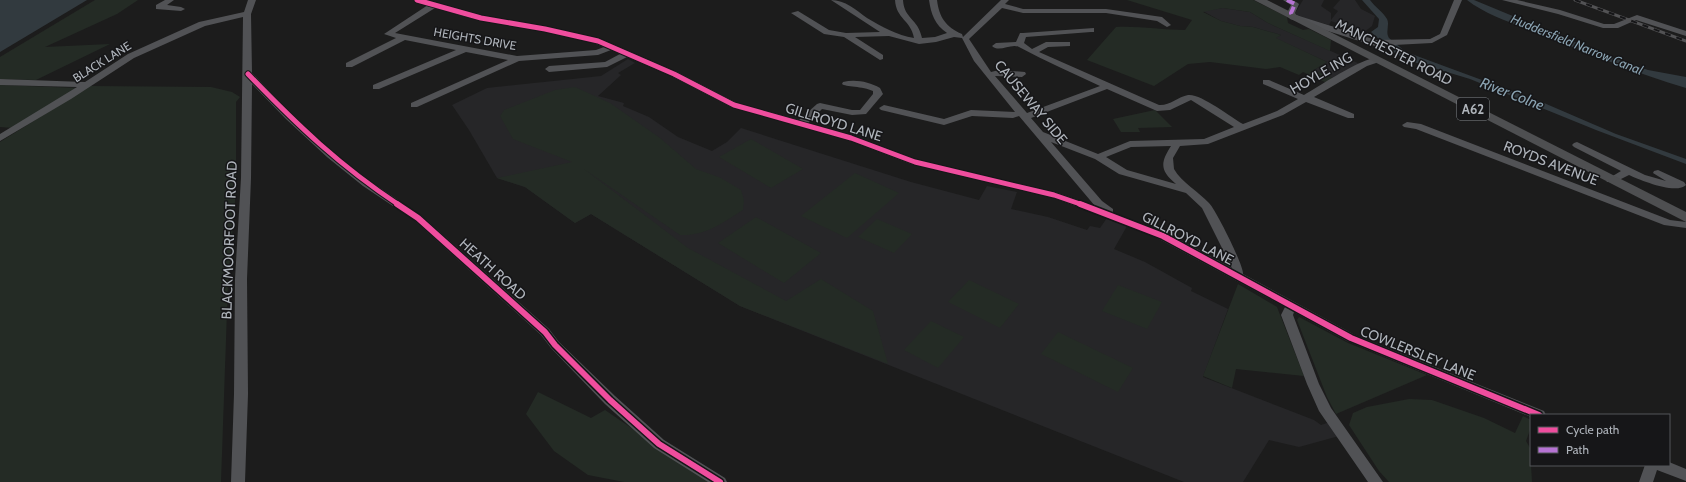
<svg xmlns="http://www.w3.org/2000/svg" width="1686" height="482" font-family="Cabin,sans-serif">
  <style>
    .built { fill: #262628 }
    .green { fill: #242b25 }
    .water { fill: #323a3f }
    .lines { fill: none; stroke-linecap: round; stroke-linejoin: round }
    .minor { fill: #515255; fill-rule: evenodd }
    .major { fill: #4e4f51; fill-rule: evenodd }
    .rail-casing { stroke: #525254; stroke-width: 3 }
    .rail { stroke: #161618; stroke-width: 2; stroke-dasharray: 6; stroke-linecap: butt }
    .quiet { stroke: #b673d3; stroke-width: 4; stroke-dasharray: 8 4; stroke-linecap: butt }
    .cycleway-far1-casing { stroke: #161618; stroke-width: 7 }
    .cycleway-casing { stroke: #161618; stroke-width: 9 }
    .cycleway-far1 { stroke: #ef4d9e; stroke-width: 5 }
    .cycleway { stroke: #ef4d9e; stroke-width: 6 }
    .labels { text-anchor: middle; stroke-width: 3; stroke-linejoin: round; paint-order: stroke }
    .far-street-label { font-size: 12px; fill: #afb4bb; stroke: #161618 }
    .far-water-label { font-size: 13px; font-style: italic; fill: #8aa3b2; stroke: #161618 }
    .shield { fill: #161618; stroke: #81858a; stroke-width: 1 }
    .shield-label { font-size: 13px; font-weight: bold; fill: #afb4bb }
    .street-label { font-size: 14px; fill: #afb4bb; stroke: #161618 }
    .water-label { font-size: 15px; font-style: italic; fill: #8aa3b2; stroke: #161618 }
  </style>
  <rect width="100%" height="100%" fill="#1c1c1c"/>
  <!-- built -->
  <g class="built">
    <path d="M1303 0H1324L1321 6 1331 13V20L1338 11 1333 8 1340 0H1355L1361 9 1375 16 1372 26 1364 32 1331 21 1329 25 1294 15Z"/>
    <path d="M1223 8 1250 12 1268 23 1360 64 1335 79 1314 70 1327 62 1275 38 1281 35 1253 27 1240 26 1221 21 1203 11Z"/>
    <path d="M628 59 635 63 618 73 621 75 598 96 624 103 623 106 649 117 678 137 712 151 727 142 741 128 911 182 979 200 987 186 1017 192 1011 209 1048 217 1087 230 1090 226 1100 228 1107 218 1127 226 1114 249 1145 262 1192 288 1191 291 1228 309 1203 377 1314 420 1321 425 1330 422 1339 436 1299 447 1269 440 1243 482H1184L740 306 591 214 575 223 525 187 497 178 469 130 452 105 487 88 601 76Z"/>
  </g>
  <!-- green -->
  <g class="green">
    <path d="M95 0H138L117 14 45 47 110 44 36 80 0 79V57Z"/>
    <path d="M1127 0H1253L1287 17 1288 23 1303 30 1309 29 1331 40 1330 51 1268 23 1250 12 1223 8 1203 12 1221 21 1240 26 1253 27 1281 35 1276 38 1327 62 1314 70 1335 79 1327 83 1303 72 1299 75 1280 67 1266 69 1210 62 1188 64 1154 86 1087 60 1116 27C1140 26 1162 30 1185 30L1192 20Z"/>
    <path d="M0 85 78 88 13 128 0 127Z"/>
    <path d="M90 86 211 87 232 92 240 97 236 102V190L228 282 221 482H0V142Z"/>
    <path d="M575 87 610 103 660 138 696 169 721 178 741 190 744 200 743 210C722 223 706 236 680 235L584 169 688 248 786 301 821 279 873 311 888 364 740 306 591 214 575 223 525 187 497 178 572 162 513 139 500 116 504 110 555 90Z"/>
    <path d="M1155 110 1172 127 1138 128 1140 132H1121L1113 119Z"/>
    <path d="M751 139 803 169 771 188 719 157Z"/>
    <path d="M855 173 899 193 847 238 801 216Z"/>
    <path d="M756 217 821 253 784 283 718 243Z"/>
    <path d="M877 219 912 234 894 253 858 237Z"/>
    <path d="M969 280 1019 304 1000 328 948 302Z"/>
    <path d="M1238 284 1277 307 1304 376 1236 369 1232 388 1203 376Z"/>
    <path d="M1118 285 1162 302 1147 329 1102 311Z"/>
    <path d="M1299 317 1348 343 1427 375 1336 414 1327 397 1297 320Z"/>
    <path d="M931 321 964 337 938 368 904 350Z"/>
    <path d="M1058 332 1133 368 1118 392 1041 354Z"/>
    <path d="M538 392 591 418 605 410 710 482H624L588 475 554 451 526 414Z"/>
    <path d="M1409 399 1432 400 1484 418 1515 433 1523 416 1531 420V427L1526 441 1530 448 1532 482H1389L1379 471 1349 425 1353 413 1367 407Z"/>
  </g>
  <!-- water -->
  <g class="water">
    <path d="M0 0H87L0 52Z"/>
    <path d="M1362 0H1370C1375 7 1383 12 1387 19 1390 25 1385 32 1389 38L1406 52 1544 103 1616 134 1686 159V164L1596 130 1470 79 1407 60 1395 53 1371 32 1378 27 1379 19Z"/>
    <path d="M1467 0H1474L1609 56 1648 70 1686 77V88C1638 74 1591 54 1545 36 1519 25 1489 17 1467 0Z"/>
  </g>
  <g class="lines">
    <!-- minor -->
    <g class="minor">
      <path d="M165 0H174L167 5 181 7 185 9 181 11 156 9V5Z"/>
      <path d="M248 0H256L251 14 252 73 292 115 333 153 371 182 422 216 549 329 559 342 615 396 664 440 725 478 727 482H708L654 448 605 404 551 348 541 335 414 220 363 186 327 157 286 119 252 84 251 178 247 279 248 394 245 482H231L234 394 235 279 241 178 243 17 205 26 134 58 71 99 0 141V134L77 87 0 85V79L85 82 128 54 199 22 244 12Z"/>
      <path d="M413 0H426L482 16 545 27 601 39 677 72 737 103 799 120 817 104 820 103 852 110H860L873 94V91C863 86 845 87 842 84L843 82C856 79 869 82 880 88L883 94 866 114 852 115 822 109 808 123 854 136 918 160 1058 193 1095 206 1019 116 1013 118 972 116 944 125 881 110 879 108 884 105 944 119 971 110 1015 112 974 61 962 38 954 37 936 42 919 44 889 36 855 37 883 55V59L880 60 844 37 824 34 791 13 798 11 829 30 846 33 880 32 831 0C845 0 856 10 867 18 882 27 897 35 914 38 911 20 896 19 895 0H903C904 19 918 18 922 38L935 37 947 33C935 25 931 14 929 0H937C939 17 946 27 962 34L963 37 1001 0H1009L1005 4 1023 9H1106L1162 17 1171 25 1167 27 1157 21 1106 13H1023L1002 8 969 39 991 72 999 70 1025 72 1026 74 1022 77 995 76 1027 113 1100 86C1073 73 1045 61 1019 47 1011 43 999 53 992 46L996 43 1016 42 1020 33H1023L1094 28V32H1091L1026 37 1024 43 1032 49 1046 42H1070V46L1048 47 1039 52 1159 105C1169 106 1178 97 1188 95 1200 93 1231 117 1243 124L1277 111 1298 99 1263 84V80H1269L1304 95C1318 87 1366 55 1379 58V62L1367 66 1314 97 1354 114V118H1348L1306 102 1283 115 1208 144 1180 146 1173 158 1174 169C1181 182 1199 192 1209 203 1216 210 1244 266 1243 274L1355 335 1544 411 1546 415H1531V417L1347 341 1294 312 1293 315 1319 384 1331 408 1383 482H1368L1319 411 1307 384 1281 315 1285 307 1159 239 1128 225 1051 197 911 164 848 140 731 107 671 76 627 57 607 67 549 72 545 69 549 66 605 62 620 54 611 50 598 55 519 61 417 107H411V103L508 60 466 52 379 89H373V85L456 50 405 40 352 67H346V63L396 38 384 34 428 5ZM435 8C451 12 467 18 483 21 520 28 570 32 604 47L596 50 517 56 395 33ZM1107 89 1157 111 1170 110 1191 100 1234 127 1204 139 1130 141 1098 154 1043 132 1031 118ZM1051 142 1095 159 1119 174 1186 193 1202 208 1232 268 1167 233 1113 213V209L1102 201ZM1171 146C1160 163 1160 171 1176 184L1127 170 1106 157 1131 147Z"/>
      <path d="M1283 0C1289 0 1295 0 1299 4L1295 13 1296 15 1376 40 1430 39 1440 34 1454 0H1462L1447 35 1432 43 1375 46 1290 19 1287 13 1291 5Z"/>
      <path d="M1502 0H1517L1560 10 1604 24H1614L1637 15 1686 31V36L1636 20 1618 28H1603L1558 14Z"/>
      <path d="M1407 122 1421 124 1670 220 1686 222V228L1664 225 1416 129 1404 127 1402 125Z"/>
      <path d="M1577 142 1645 175 1666 181 1653 173 1654 171 1658 170 1684 182 1686 185C1676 195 1640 180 1629 175L1615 182H1607L1606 180 1621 171 1574 147 1572 145 1574 143Z"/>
      <path d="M1669 462 1686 469V481L1657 470 1653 482H1639L1645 465H1669Z"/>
    </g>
    <!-- major -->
    <path class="major" d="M1254 0H1267L1686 212V222Z"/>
    <defs>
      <path id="rail" d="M1575 0 1686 41"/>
    </defs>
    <!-- rail casing -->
    <use href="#rail" class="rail-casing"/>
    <!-- rail -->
    <use href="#rail" class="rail"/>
    <!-- quiet -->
    <path class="quiet" d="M1287 0 1295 4 1291 13 1293 17"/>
    <defs>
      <g id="cycleway-far1">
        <path d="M417 0 481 18 545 29 598 41 674 74 734 105 851 138 915 162 1054 195 1083 205"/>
        <path d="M248 74C297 125 340 166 399 205"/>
      </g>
      <g id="cycleway">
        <path d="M397 204 418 218 545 332 555 345 610 400 659 444 720 482"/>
        <path d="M1080 204 1163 236 1351 338 1539 415"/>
      </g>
    </defs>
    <!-- cycleway-far1 casing -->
    <use href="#cycleway-far1" class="cycleway-far1-casing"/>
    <!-- cycleway casing -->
    <use href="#cycleway" class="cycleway-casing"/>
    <!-- cycleway-far1 -->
    <use href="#cycleway-far1" class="cycleway-far1"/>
    <!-- cycleway -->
    <use href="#cycleway" class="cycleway"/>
  </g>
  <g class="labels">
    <!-- far-street labels -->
    <g class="far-street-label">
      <text transform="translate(475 39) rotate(10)" y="4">HEIGHTS DRIVE</text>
      <text transform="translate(102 62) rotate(-32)" y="4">BLACK LANE</text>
    </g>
    <!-- far-water labels -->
    <g class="far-water-label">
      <text transform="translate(1577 44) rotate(22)" y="5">Huddersfield Narrow Canal</text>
    </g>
    <!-- shield labels -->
    <rect class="shield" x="1457" y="98" width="32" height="22" rx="3"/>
    <g class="shield-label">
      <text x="1473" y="114">A62</text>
    </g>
    <!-- street labels -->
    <g class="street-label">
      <text transform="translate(1394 52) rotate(27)" y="5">MANCHESTER ROAD</text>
      <text transform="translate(1321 73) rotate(-30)" y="5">HOYLE ING</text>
      <text transform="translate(1031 102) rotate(50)" y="5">CAUSEWAY SIDE</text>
      <text transform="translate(834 122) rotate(17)" y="5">GILLROYD LANE</text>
      <text transform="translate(1551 163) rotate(21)" y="5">ROYDS AVENUE</text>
      <text transform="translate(1188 238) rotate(27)" y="5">GILLROYD LANE</text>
      <text transform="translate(229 240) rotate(-88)" y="5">BLACKMOORFOOT ROAD</text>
      <text transform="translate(493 269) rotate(42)" y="5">HEATH ROAD</text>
      <text transform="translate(1418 353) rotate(22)" y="5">COWLERSLEY LANE</text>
    </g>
    <!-- water labels -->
    <g class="water-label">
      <text transform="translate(1512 94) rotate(21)" y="5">River Colne</text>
    </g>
  </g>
  <!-- legend -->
  <rect x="1530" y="414" width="140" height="52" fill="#161618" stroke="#535559"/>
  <rect x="1538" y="427" width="20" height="6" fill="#ef4d9e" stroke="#535559"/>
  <text x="1566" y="434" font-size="12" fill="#afb4bb">Cycle path</text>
  <rect x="1538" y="447" width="20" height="6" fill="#b673d3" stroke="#535559"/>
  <text x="1566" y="454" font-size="12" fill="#afb4bb">Path</text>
</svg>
